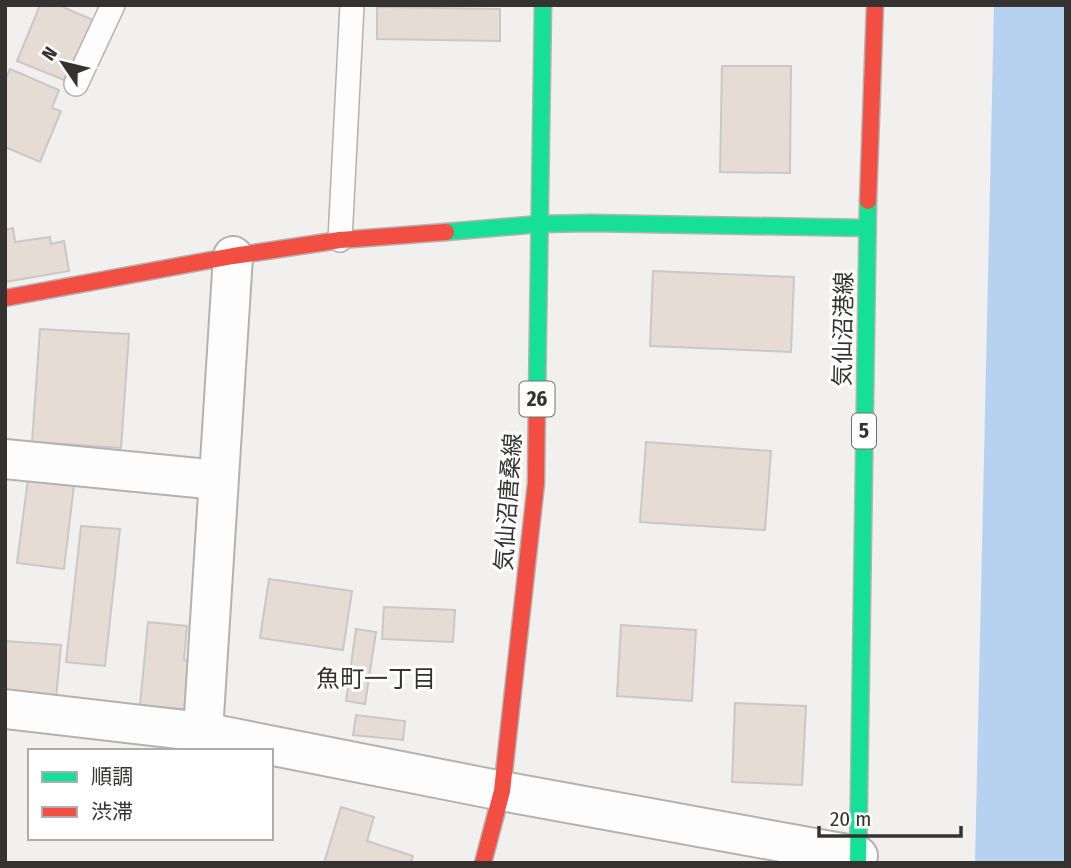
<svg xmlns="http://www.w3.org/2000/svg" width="1071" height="868" font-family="'Fira Sans Condensed','Noto Sans JP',sans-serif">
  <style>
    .water { fill: #b7d2f0 }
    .building { fill: #e6dcd4; stroke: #c9c8c7; stroke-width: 2 }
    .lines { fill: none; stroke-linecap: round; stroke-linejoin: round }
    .lane-casing { stroke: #b3b2b1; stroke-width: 26 }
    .street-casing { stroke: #b3b2b1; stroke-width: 42 }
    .fast-casing { stroke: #b3b2b1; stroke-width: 19 }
    .jam-casing { stroke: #b3b2b1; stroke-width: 19 }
    .lane { stroke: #fdfdfd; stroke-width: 23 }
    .street { stroke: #fdfdfd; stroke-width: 38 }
    .fast { stroke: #16e098; stroke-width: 16 }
    .jam { stroke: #f24e42; stroke-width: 16 }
    .labels { text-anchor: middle; stroke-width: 6; stroke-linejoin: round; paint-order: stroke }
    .shield { fill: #fff; stroke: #717070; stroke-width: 2 }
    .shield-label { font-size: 21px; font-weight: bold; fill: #343332 }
    .street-label { font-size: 23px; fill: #343332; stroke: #fff }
    .neighbourhood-label { font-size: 24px; fill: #343332; stroke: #fff }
  </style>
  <rect width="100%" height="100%" fill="#f2f0ef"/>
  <!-- water -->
  <path class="water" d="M994 5H1066V863H975Z"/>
  <!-- building -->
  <g class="building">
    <path d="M40 5H58L98 22 76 74 68 71 64 80 17 61Z"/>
    <path d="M377 7 500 9V41L377 39Z"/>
    <path d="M722 66H791L790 173 720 172Z"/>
    <path d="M10 69 59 90 52 108 61 111 40 162 5 147V80Z"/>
    <path d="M13 228 15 242 50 237 51 244 64 241 69 271 5 282V230Z"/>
    <path d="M653 271 794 277 791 352 650 346Z"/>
    <path d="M40 329 129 334 121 448 32 442Z"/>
    <path d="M646 442 771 451 765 530 640 522Z"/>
    <path d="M28 479 74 485 64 569 17 563Z"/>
    <path d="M81 526 120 529 105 666 66 662Z"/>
    <path d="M269 579 352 591 343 650 260 638Z"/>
    <path d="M384 607 455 610 453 642 382 639Z"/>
    <path d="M148 622 187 626 184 660 196 661 191 710 140 705Z"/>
    <path d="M621 625 696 630 692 701 617 696Z"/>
    <path d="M356 629 376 632 365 704 346 701Z"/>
    <path d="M5 641 61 645 56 699 5 690Z"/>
    <path d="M735 703 806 706 802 785 732 782Z"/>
    <path d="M356 715 405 721 403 740 353 735Z"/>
    <path d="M341 807 374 817 367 841 413 856 411 863H324Z"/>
  </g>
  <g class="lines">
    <defs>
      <g id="lane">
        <path d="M76 84 113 5"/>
        <path d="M340 240 352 5"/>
      </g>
      <g id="street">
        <path d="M5 459 218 480"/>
        <path d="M5 709 203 732 502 791 858 856"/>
        <path d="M203 732 233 256"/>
      </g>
      <g id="fast">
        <path d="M446 232 540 224 591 223 867 228"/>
        <path d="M537 394 543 5"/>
        <path d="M858 863 868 201"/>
      </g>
      <g id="jam">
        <path d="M868 201 875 5"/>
        <path d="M5 298 233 256 340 240 446 232"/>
        <path d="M483 863 502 791 536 483 537 394"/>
      </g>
    </defs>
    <!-- lane casing -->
    <use href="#lane" class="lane-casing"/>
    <!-- street casing -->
    <use href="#street" class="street-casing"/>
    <!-- fast casing -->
    <use href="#fast" class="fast-casing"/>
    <!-- jam casing -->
    <use href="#jam" class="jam-casing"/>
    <!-- lane -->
    <use href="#lane" class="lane"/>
    <!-- street -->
    <use href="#street" class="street"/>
    <!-- fast -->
    <use href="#fast" class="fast"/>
    <!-- jam -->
    <use href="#jam" class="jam"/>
  </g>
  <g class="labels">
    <!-- shield labels -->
    <g class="shield">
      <rect x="519.5" y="381.5" width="35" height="35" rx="5"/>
      <rect x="852" y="413.5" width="24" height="35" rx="5"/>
    </g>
    <g class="shield-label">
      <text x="537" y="406">26</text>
      <text x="864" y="438">5</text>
    </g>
    <!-- street labels -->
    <g class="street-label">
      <text transform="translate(843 329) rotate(-89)" y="8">気仙沼港線</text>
      <text transform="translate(508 502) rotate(-86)" y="8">気仙沼唐桑線</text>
    </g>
    <!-- neighbourhood labels -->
    <g class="neighbourhood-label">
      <text x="376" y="687">魚町一丁目</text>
    </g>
  </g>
  <!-- border -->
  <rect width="1071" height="868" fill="none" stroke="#343332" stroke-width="14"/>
  <!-- legend -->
  <rect x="28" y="749" width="245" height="91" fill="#ffffff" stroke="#aeadad" stroke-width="2"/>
  <rect x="42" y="772" width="35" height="10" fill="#16e098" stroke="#aeadad" stroke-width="2"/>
  <text x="91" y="784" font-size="21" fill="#343332">順調</text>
  <rect x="42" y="807" width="35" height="10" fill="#f24e42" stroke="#aeadad" stroke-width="2"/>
  <text x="91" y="819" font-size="21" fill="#343332">渋滞</text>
  <!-- north arrow -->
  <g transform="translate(63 63) rotate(305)" stroke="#ffffff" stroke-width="5" paint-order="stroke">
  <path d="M0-5L12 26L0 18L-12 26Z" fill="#343332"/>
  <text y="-10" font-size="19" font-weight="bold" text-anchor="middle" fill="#343332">N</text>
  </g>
  <!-- scale -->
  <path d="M819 826v10h142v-10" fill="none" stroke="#343332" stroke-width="3.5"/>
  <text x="830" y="826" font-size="21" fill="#343332" stroke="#ffffff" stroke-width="5" paint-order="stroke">20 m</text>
</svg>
